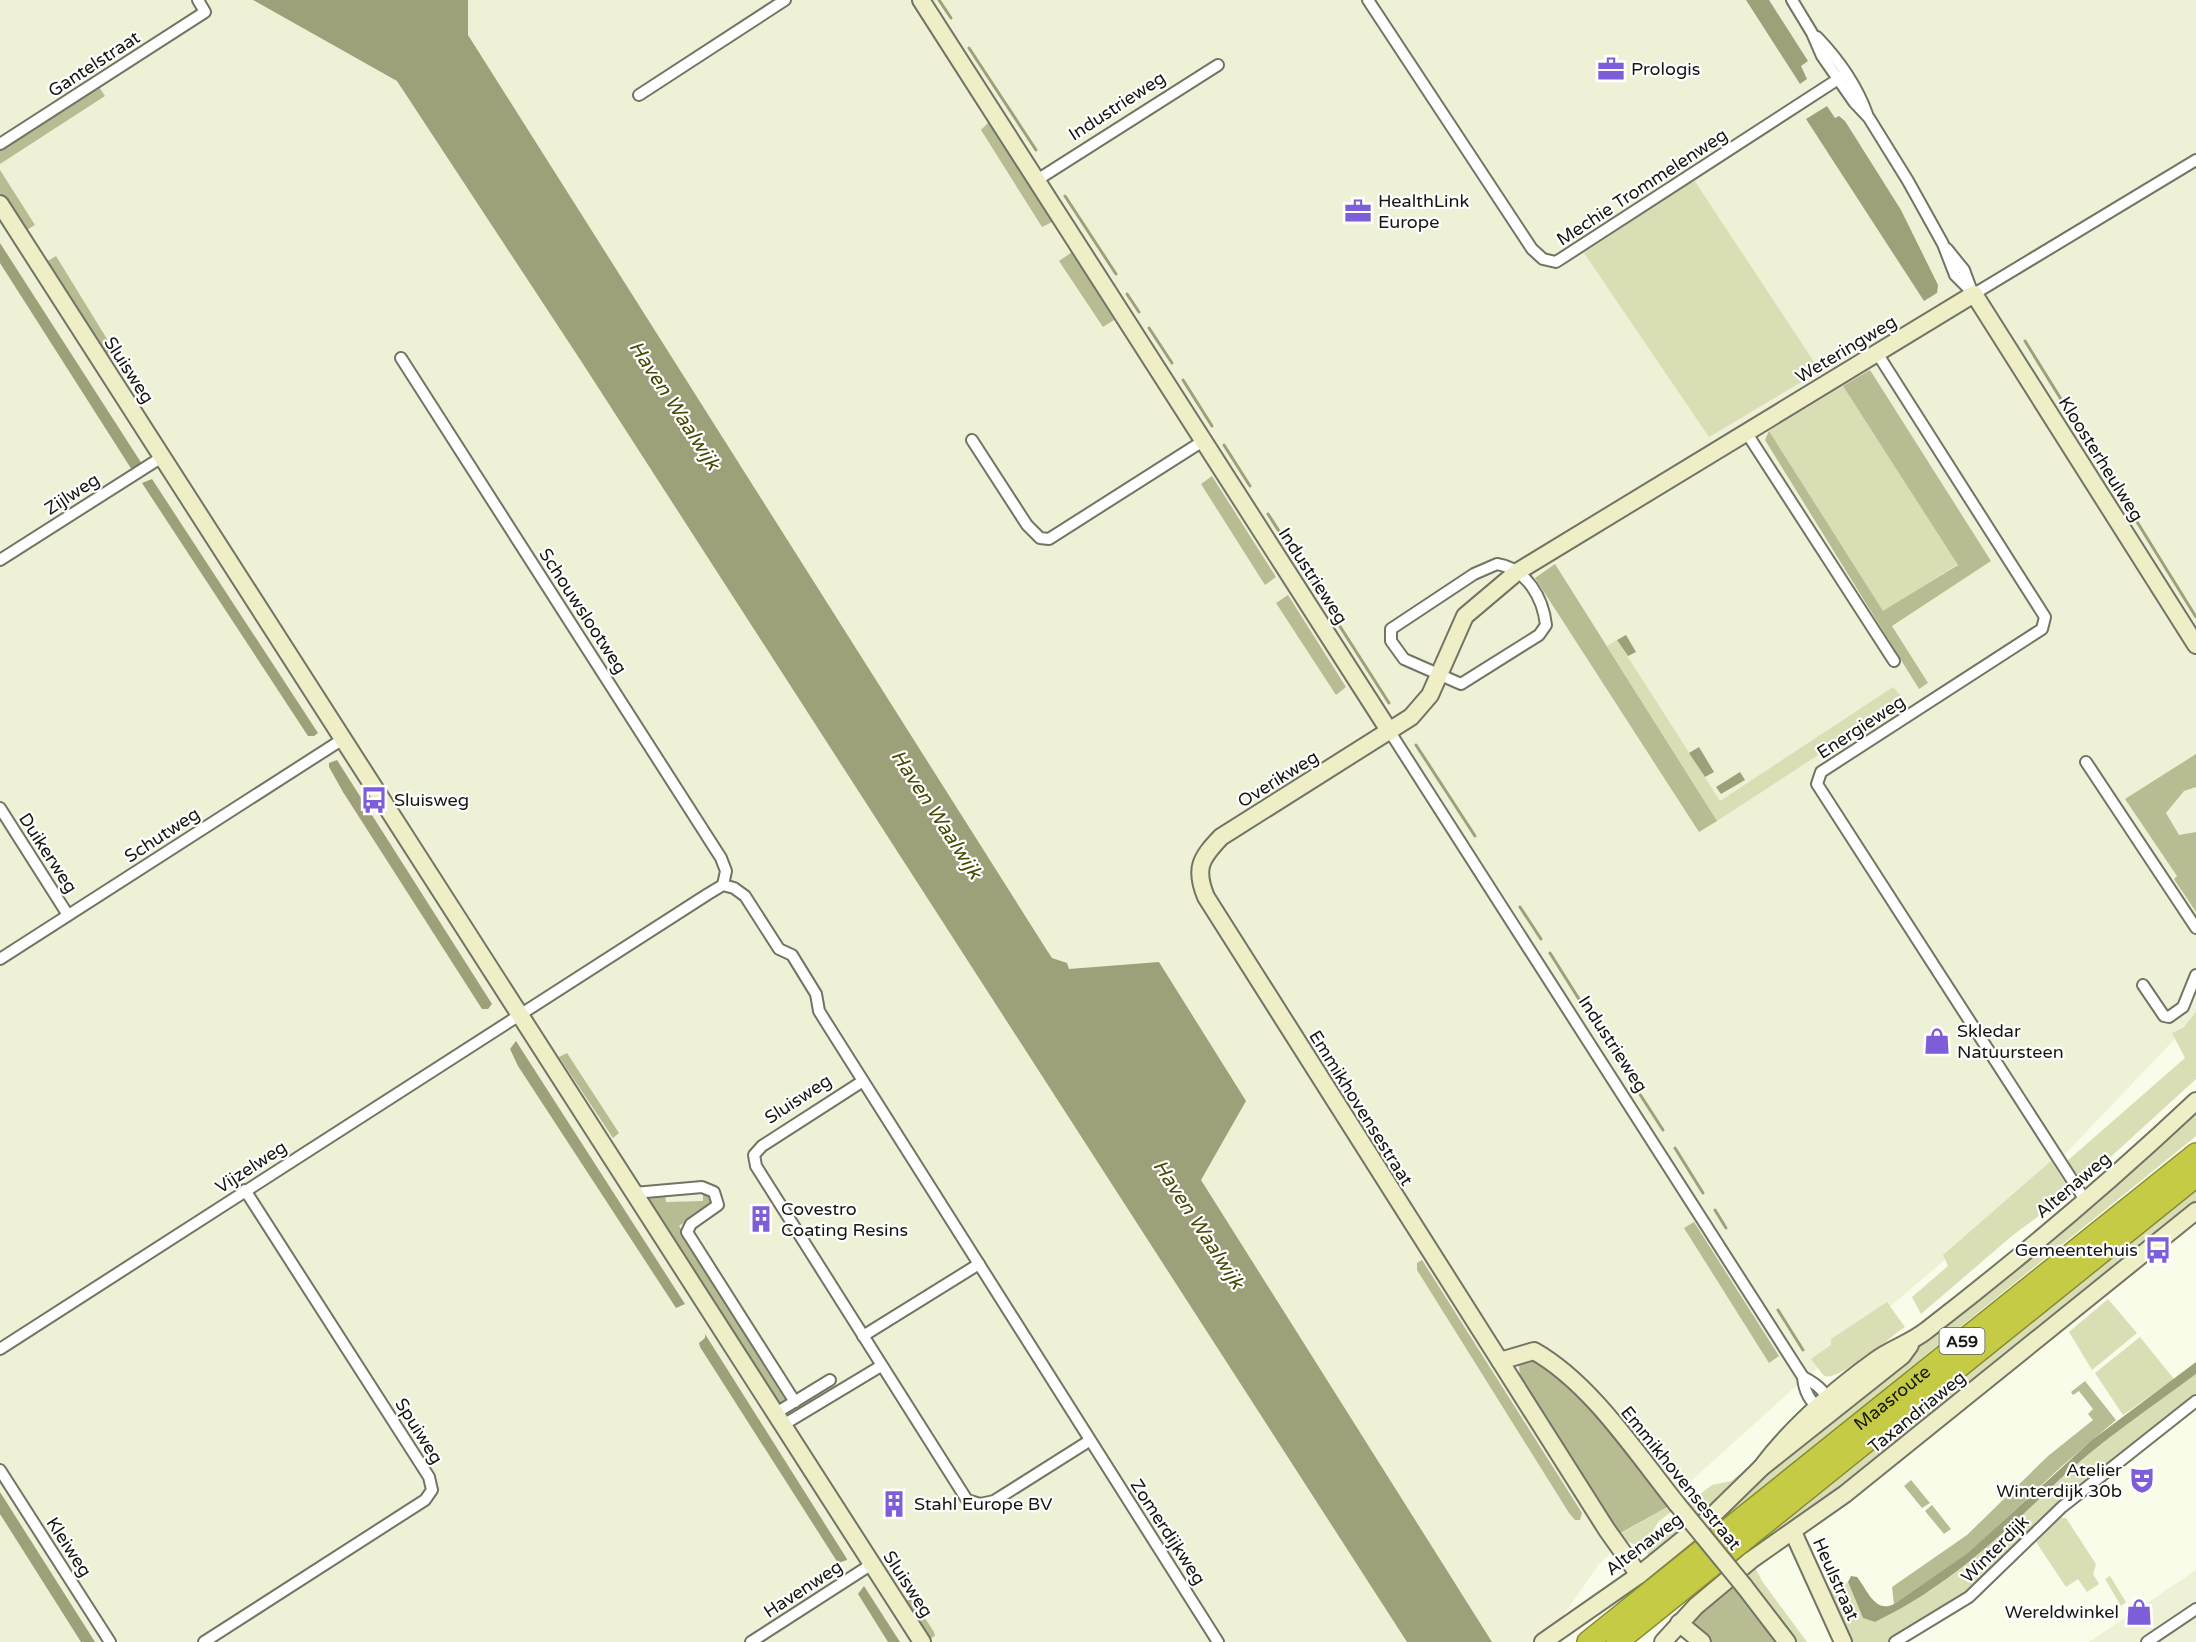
<svg xmlns="http://www.w3.org/2000/svg" width="2196" height="1642" font-family="'Varela Round',sans-serif">
  <style>
    .built { fill: #eff1d7 }
    .green { fill: #dadeb5 }
    .forest { fill: #b8bc93 }
    .water { fill: #9da078 }
    .lines { fill: none; stroke-linecap: round; stroke-linejoin: round }
    .stream { stroke: #9da078; stroke-width: 3 }
    .street-casing { stroke: #727464; stroke-width: 14 }
    .secondary-casing { stroke: #727464; stroke-width: 20 }
    .highway-casing { stroke: #888c32; stroke-width: 24 }
    .street { stroke: #fff; stroke-width: 10 }
    .secondary { stroke: #eeefc7; stroke-width: 16 }
    .highway { stroke: #c5cb44; stroke-width: 21 }
    .secondary-bridge-casing { stroke: #727464; stroke-width: 20; stroke-linecap: butt }
    .secondary-bridge { stroke: #eeefc7; stroke-width: 16 }
    .labels { text-anchor: middle; stroke-width: 4.5; stroke-linejoin: round; paint-order: stroke }
    .shield { fill: #fff; stroke: #5c5d58; stroke-width: 1.5 }
    .shield-label { font-size: 16px; font-weight: bold; fill: #161710 }
    .street-label { font-size: 18px; fill: #161710; stroke: #fff }
    .poi-label { font-size: 18px; fill: #161710; stroke: #fff; text-anchor: start }
    .water-label { font-size: 20px; font-style: italic; fill: #484a03; stroke: #fff }
  </style>
  <rect width="100%" height="100%" fill="#fafcea"/>
  <!-- built -->
  <g class="built">
    <path d="M0 0H2196V1017L2046 1174 1792 1390 1599 1564 1559 1622 1534 1642H0Z"/>
    <path d="M2196 1570V1642H2089Z"/>
  </g>
  <!-- green -->
  <g class="green">
    <path d="M1694 180 1820 371 1709 437 1584 253Z"/>
    <path d="M1843 386 1958 564 1883 612 1769 431Z"/>
    <path d="M1617 640 1720 801 1893 687 1904 699 1717 821 1607 646Z"/>
    <path d="M2196 1012V1079L2081 1184 2066 1162 2185 1058 2172 1033 2184 1027Z"/>
    <path d="M2196 1111V1136L1705 1534 1808 1437 2154 1152Z"/>
    <path d="M2051 1161 2071 1192 2013 1235 1921 1314 1912 1297 1948 1266 1943 1255Z"/>
    <path d="M2196 1187V1205L1817 1510 1723 1578 1720 1572Z"/>
    <path d="M2108 1299 2137 1333 2092 1370 2069 1332Z"/>
    <path d="M1887 1302 1905 1327C1890 1337 1840 1381 1824 1376L1811 1359 1831 1345V1339Z"/>
    <path d="M2140 1337 2174 1379 2123 1415 2095 1373Z"/>
    <path d="M2196 1374V1398L1969 1594 1888 1642H1848L1825 1591 1848 1582 1863 1618 1875 1622C1954 1584 1997 1538 2059 1480 2102 1441 2149 1408 2196 1374Z"/>
    <path d="M1755 1463 1694 1521 1683 1507 1712 1485 1731 1481Z"/>
    <path d="M1671 1505 1675 1509 1658 1522 1643 1549 1617 1536Z"/>
    <path d="M1675 1514 1688 1528 1659 1552 1649 1556 1647 1553 1652 1548 1659 1527Z"/>
    <path d="M2061 1518H2066L2096 1564 2093 1574 2099 1584 2087 1592 2078 1579 2066 1587 2036 1542Z"/>
    <path d="M1755 1567 1762 1581 1807 1642H1794L1745 1575Z"/>
    <path d="M2110 1576 2126 1602 2121 1606 2105 1579Z"/>
  </g>
  <!-- forest -->
  <g class="forest">
    <path d="M99 87 105 96 0 164V150Z"/>
    <path d="M990 121 1054 221 1042 227 981 130Z"/>
    <path d="M0 170 35 225 25 231 0 193Z"/>
    <path d="M1072 252 1114 320 1103 327 1059 261Z"/>
    <path d="M56 256 115 352 106 358 46 262Z"/>
    <path d="M1870 370 1991 561 1892 626 1928 683 1919 689 1765 440 1769 431 1883 611 1958 565 1843 386Z"/>
    <path d="M1212 476 1276 577 1265 585 1201 484Z"/>
    <path d="M1555 564 1717 821 1699 832 1535 578Z"/>
    <path d="M1288 595 1346 687 1336 695 1276 603Z"/>
    <path d="M2196 754V787L2184 791 2166 813 2179 835 2196 832V912L2174 879 2177 876 2125 799Z"/>
    <path d="M567 1053 619 1133 613 1138 559 1057Z"/>
    <path d="M703 1191 708 1193 714 1203 679 1226 787 1398 784 1403 776 1402 649 1204V1198L654 1195 665 1194 666 1202 703 1201Z"/>
    <path d="M1694 1222 1779 1356 1769 1363 1684 1228Z"/>
    <path d="M1422 1260 1582 1513 1580 1520H1575L1569 1513 1417 1270V1263Z"/>
    <path d="M1534 1361 1544 1363 1596 1411 1671 1505 1617 1535 1520 1382 1519 1365Z"/>
    <path d="M2085 1381 2116 1420 2062 1466 1969 1553 1894 1604 1892 1587 1967 1535 2048 1456 2093 1420 2088 1414 2093 1409 2079 1391 2073 1395 2071 1392Z"/>
    <path d="M1911 1480 1930 1503 1922 1508 1904 1486Z"/>
    <path d="M1932 1505 1951 1529 1944 1534 1925 1511Z"/>
    <path d="M1733 1585 1779 1642H1708L1693 1624 1694 1619Z"/>
    <path d="M912 1598 934 1632 935 1636 927 1640 903 1603Z"/>
  </g>
  <!-- water -->
  <g class="water">
    <path d="M253 0H468V35L1048 952 1052 958 1067 963 1069 969 1159 962 1246 1101 1201 1180 1492 1642H1407L583 364 397 81Z"/>
    <path d="M1746 0H1769L1808 61 1801 66 1807 79 1800 84Z"/>
    <path d="M1827 106 1835 118 1839 116 1845 121 1901 210 1938 285 1937 293 1924 301 1806 119Z"/>
    <path d="M0 243 142 464 132 470 0 263Z"/>
    <path d="M152 479 318 733 314 736H308L142 483Z"/>
    <path d="M1626 635 1636 652 1628 656 1617 640Z"/>
    <path d="M1699 747 1714 772 1705 777 1689 753Z"/>
    <path d="M337 760 492 1004 488 1009H482L343 792 329 767V763Z"/>
    <path d="M1740 772 1745 780 1721 794 1716 787Z"/>
    <path d="M516 1041 685 1304 676 1308 518 1066 510 1049Z"/>
    <path d="M705 1334 847 1559V1560L838 1563 700 1347 699 1343 705 1338Z"/>
    <path d="M2196 1362V1374C2150 1408 2101 1441 2059 1480 2002 1535 1948 1587 1875 1622L1863 1618 1848 1582 1851 1576 1857 1577C1867 1589 1875 1614 1894 1604L1968 1553 2092 1440Z"/>
    <path d="M0 1492 95 1642H81L0 1514Z"/>
    <path d="M864 1586 900 1642H888L858 1594Z"/>
  </g>
  <g class="lines">
    <!-- stream -->
    <g class="stream">
      <path d="M939 0 951 18"/>
      <path d="M969 48 1036 150"/>
      <path d="M1065 196 1116 274"/>
      <path d="M1127 294 1139 312"/>
      <path d="M1149 328 1172 363"/>
      <path d="M2025 341 2196 617"/>
      <path d="M1183 380 1212 426"/>
      <path d="M1224 445 1250 486"/>
      <path d="M1268 514 1389 703"/>
      <path d="M1416 745 1475 836"/>
      <path d="M1520 907 1541 939"/>
      <path d="M1550 953 1594 1023"/>
      <path d="M1604 1038 1623 1068"/>
      <path d="M1632 1082 1663 1130"/>
      <path d="M1675 1148 1703 1193"/>
      <path d="M1715 1210 1726 1228"/>
      <path d="M1778 1310 1803 1350"/>
    </g>
    <defs>
      <g id="street">
        <path d="M1368 0 1532 249 1543 259 1556 262 1846 74"/>
        <path d="M1792 0 1812 33 1822 56 1854 102 1869 118 1908 181 1943 244 1955 275 1974 294"/>
        <path d="M1817 37C1838 59 1857 86 1867 114"/>
        <path d="M639 95 785 0"/>
        <path d="M0 144 205 12 198 0"/>
        <path d="M1037 180 1218 65"/>
        <path d="M1947 249 1964 270 1971 289"/>
        <path d="M1974 294 2196 160"/>
        <path d="M1877 353 2045 617 2042 629 1821 772 1817 784 2085 1200"/>
        <path d="M401 358 721 858 726 871 723 885"/>
        <path d="M1746 432 1894 661"/>
        <path d="M972 440 1027 525 1040 538 1049 539 1203 441"/>
        <path d="M0 560 162 457"/>
        <path d="M1497 564C1527 569 1543 598 1546 625L1539 635 1461 684 1404 659 1391 641V629L1474 574Z"/>
        <path d="M1390 732 1803 1377C1804 1390 1809 1401 1820 1409"/>
        <path d="M2086 762 2196 928"/>
        <path d="M0 808 68 915"/>
        <path d="M0 959 343 739"/>
        <path d="M2143 985 2164 1016 2169 1017 2183 1007 2196 975"/>
        <path d="M863 1081 762 1146 754 1155 756 1166 967 1500 980 1504 994 1501 1089 1441"/>
        <path d="M634 1193 702 1187 714 1192 718 1205 691 1224 687 1232 795 1402"/>
        <path d="M863 1336 979 1264"/>
        <path d="M0 1349 708 894 723 885 734 888 745 896 779 949 792 955 816 994 819 1011 829 1027 1218 1642"/>
        <path d="M1803 1377C1815 1383 1827 1391 1828 1404"/>
        <path d="M776 1413 830 1380"/>
        <path d="M783 1425 881 1366"/>
        <path d="M0 1470 110 1642"/>
        <path d="M204 1642 425 1500 432 1490 429 1477 245 1190"/>
        <path d="M751 1642 872 1564"/>
        <path d="M1895 1642 1969 1597 2062 1507 2196 1401"/>
        <path d="M2147 1642 2196 1609"/>
      </g>
      <g id="secondary">
        <path d="M921 0 1390 732"/>
        <path d="M0 204 922 1642"/>
        <path d="M1500 1361 1206 897C1194 868 1201 858 1221 837L1411 717 1430 695 1465 616 1517 572 1974 294 2196 645"/>
        <path d="M1761 1468C1793 1425 1833 1391 1876 1360 1892 1348 1911 1343 1927 1330 2020 1258 2110 1182 2196 1101"/>
        <path d="M1793 1532 1843 1642"/>
        <path d="M1639 1575 1607 1530 1500 1361 1534 1351C1591 1383 1636 1453 1677 1504"/>
        <path d="M1744 1586 1787 1642"/>
        <path d="M1679 1623 1702 1642"/>
        <path d="M1543 1642 1639 1575 1713 1515 1761 1468 1902 1356 1910 1345"/>
        <path d="M1663 1642 1696 1606 1751 1560 1845 1494 2196 1211"/>
      </g>
      <g id="highway">
        <path id="s1" d="M1588 1642 2196 1154"/>
        <path d="M1617 1642 2196 1176"/>
      </g>
    </defs>
    <!-- street casing -->
    <use href="#street" class="street-casing"/>
    <!-- secondary casing -->
    <use href="#secondary" class="secondary-casing"/>
    <!-- highway casing -->
    <use href="#highway" class="highway-casing"/>
    <!-- street -->
    <use href="#street" class="street"/>
    <!-- secondary -->
    <use href="#secondary" class="secondary"/>
    <!-- highway -->
    <use href="#highway" class="highway"/>
    <defs>
      <path id="secondary-bridge" d="M1677 1504 1744 1586"/>
    </defs>
    <!-- secondary-bridge casing -->
    <use href="#secondary-bridge" class="secondary-bridge-casing"/>
    <!-- secondary-bridge -->
    <use href="#secondary-bridge" class="secondary-bridge"/>
  </g>
  <!-- icons -->
  <defs>
    <symbol id="office-bare" viewBox="-9 -9 18 18"><path d="M-6-3h4V-5.5h4V-3h4V5H-6ZM-1-4.5V-3h2v-1.5ZM-6 0V1H6V0Z" fill="#7d5dd8" stroke="#fff" stroke-width="2.5" paint-order="stroke"/></symbol>
    <symbol id="bus-bare" viewBox="-9 -9 18 18"><path d="M-5-6H5V4H4V6H2V4H-2V6H-4V4H-5ZM-3.5-4V0h7V-4ZM-3.5 1.2v1.5H-2V1.2ZM2 1.2v1.5H3.5V1.2Z" fill="#7d5dd8" stroke="#fff" stroke-width="2.5" paint-order="stroke"/></symbol>
    <symbol id="shop-bare" viewBox="-9 -9 18 18"><path d="M-5-2.5h2.3a2.7 3.5 0 0 1 5.4 0H5L5.5 6h-11ZM-1.5-2.5h3a1.5 2.3 0 0 0-3 0Z" fill="#7d5dd8" stroke="#fff" stroke-width="2.5" paint-order="stroke"/></symbol>
    <symbol id="building-bare" viewBox="-9 -9 18 18"><path d="M-4-6H4V6H1V3H-1V6H-4ZM-2.5-4.3h1.7v1.8h-1.7ZM.8-4.3h1.7v1.8H.8ZM-2.5-1h1.7V.8h-1.7ZM.8-1h1.7V.8H.8Z" fill="#7d5dd8" stroke="#fff" stroke-width="2.5" paint-order="stroke"/></symbol>
    <symbol id="theatre-bare" viewBox="-9 -9 18 18"><path d="M-5-5.5Q0-4 5-5.5V0Q5 5 0 6Q-5 5-5 0ZM-3.3-2.5H-1v1.5H-3.3ZM1-2.5H3.3v1.5H1ZM-2.8 1Q0 5.5 2.8 1Z" fill="#7d5dd8" stroke="#fff" stroke-width="2.5" paint-order="stroke"/></symbol>
  </defs>
  <g fill-rule="evenodd">
    <use href="#office-bare" x="1592" y="50" width="38" height="38"/>
    <use href="#office-bare" x="1339" y="192" width="38" height="38"/>
    <use href="#bus-bare" x="355" y="781" width="38" height="38"/>
    <use href="#shop-bare" x="1918" y="1022" width="38" height="38"/>
    <use href="#building-bare" x="742" y="1200" width="38" height="38"/>
    <use href="#bus-bare" x="2139" y="1231" width="38" height="38"/>
    <use href="#theatre-bare" x="2123" y="1461" width="38" height="38"/>
    <use href="#building-bare" x="875" y="1485" width="38" height="38"/>
    <use href="#shop-bare" x="2120" y="1593" width="38" height="38"/>
  </g>
  <g class="labels">
    <!-- shield labels -->
    <rect class="shield" x="1939.5" y="1328" width="45" height="26" rx="4.5"/>
    <g class="shield-label">
      <text x="1962" y="1347">A59</text>
    </g>
    <!-- street labels -->
    <g class="street-label">
      <text transform="translate(94 64) rotate(-33)" y="6">Gantelstraat</text>
      <text transform="translate(1117 106) rotate(-33)" y="6">Industrieweg</text>
      <text transform="translate(1642 187) rotate(-33)" y="6">Mechie Trommelenweg</text>
      <text transform="translate(1846 349) rotate(-31)" y="6">Weteringweg</text>
      <text transform="translate(129 370) rotate(57)" y="6">Sluisweg</text>
      <text transform="translate(2101 459) rotate(58)" y="6">Kloosterheulweg</text>
      <text transform="translate(72 494) rotate(-33)" y="6">Zijlweg</text>
      <text transform="translate(1313 576) rotate(57)" y="6">Industrieweg</text>
      <text transform="translate(583 611) rotate(57)" y="6">Schouwslootweg</text>
      <text transform="translate(1861 727) rotate(-33)" y="6">Energieweg</text>
      <text transform="translate(1278 779) rotate(-32)" y="6">Overikweg</text>
      <text transform="translate(162 835) rotate(-33)" y="6">Schutweg</text>
      <text transform="translate(48 853) rotate(57)" y="6">Duikerweg</text>
      <text transform="translate(1613 1044) rotate(57)" y="6">Industrieweg</text>
      <text transform="translate(798 1099) rotate(-33)" y="6">Sluisweg</text>
      <text transform="translate(1361 1108) rotate(58)" y="6">Emmikhovensestraat</text>
      <text transform="translate(251 1167) rotate(-33)" y="6">Vijzelweg</text>
      <text transform="translate(2073 1185) rotate(-40)" y="6">Altenaweg</text>
      <text dy="6" stroke="none"><textPath href="#s1" startOffset="390">Maasroute</textPath></text>
      <text transform="translate(1917 1412) rotate(-39)" y="6">Taxandriaweg</text>
      <text transform="translate(419 1431) rotate(58)" y="6">Spuiweg</text>
      <text transform="translate(1681 1478) rotate(51)" y="6">Emmikhovensestraat</text>
      <text transform="translate(1168 1532) rotate(57)" y="6">Zomerdijkweg</text>
      <text transform="translate(1644 1544) rotate(-37)" y="6">Altenaweg</text>
      <text transform="translate(69 1547) rotate(57)" y="6">Kleiweg</text>
      <text transform="translate(1995 1549) rotate(-45)" y="6">Winterdijk</text>
      <text transform="translate(1836 1579) rotate(66)" y="6">Heulstraat</text>
      <text transform="translate(908 1584) rotate(57)" y="6">Sluisweg</text>
      <text transform="translate(803 1589) rotate(-33)" y="6">Havenweg</text>
    </g>
    <!-- poi labels -->
    <g class="poi-label">
      <text x="1631" y="75">Prologis</text>
      <text x="1378" y="207">HealthLink<tspan x="1378" dy="21">Europe</tspan></text>
      <text x="394" y="806">Sluisweg</text>
      <text x="1957" y="1037">Skledar<tspan x="1957" dy="21">Natuursteen</tspan></text>
      <text x="781" y="1215">Covestro<tspan x="781" dy="21">Coating Resins</tspan></text>
      <text x="2138" y="1256" text-anchor="end">Gemeentehuis</text>
      <text x="2122" y="1476" text-anchor="end">Atelier<tspan x="2122" dy="21">Winterdijk 30b</tspan></text>
      <text x="914" y="1510">Stahl Europe BV</text>
      <text x="2119" y="1618" text-anchor="end">Wereldwinkel</text>
    </g>
    <!-- water labels -->
    <g class="water-label">
      <text transform="translate(675 405) rotate(57)" y="7">Haven Waalwijk</text>
      <text transform="translate(937 814) rotate(57)" y="7">Haven Waalwijk</text>
      <text transform="translate(1199 1224) rotate(57)" y="7">Haven Waalwijk</text>
    </g>
  </g>
</svg>
